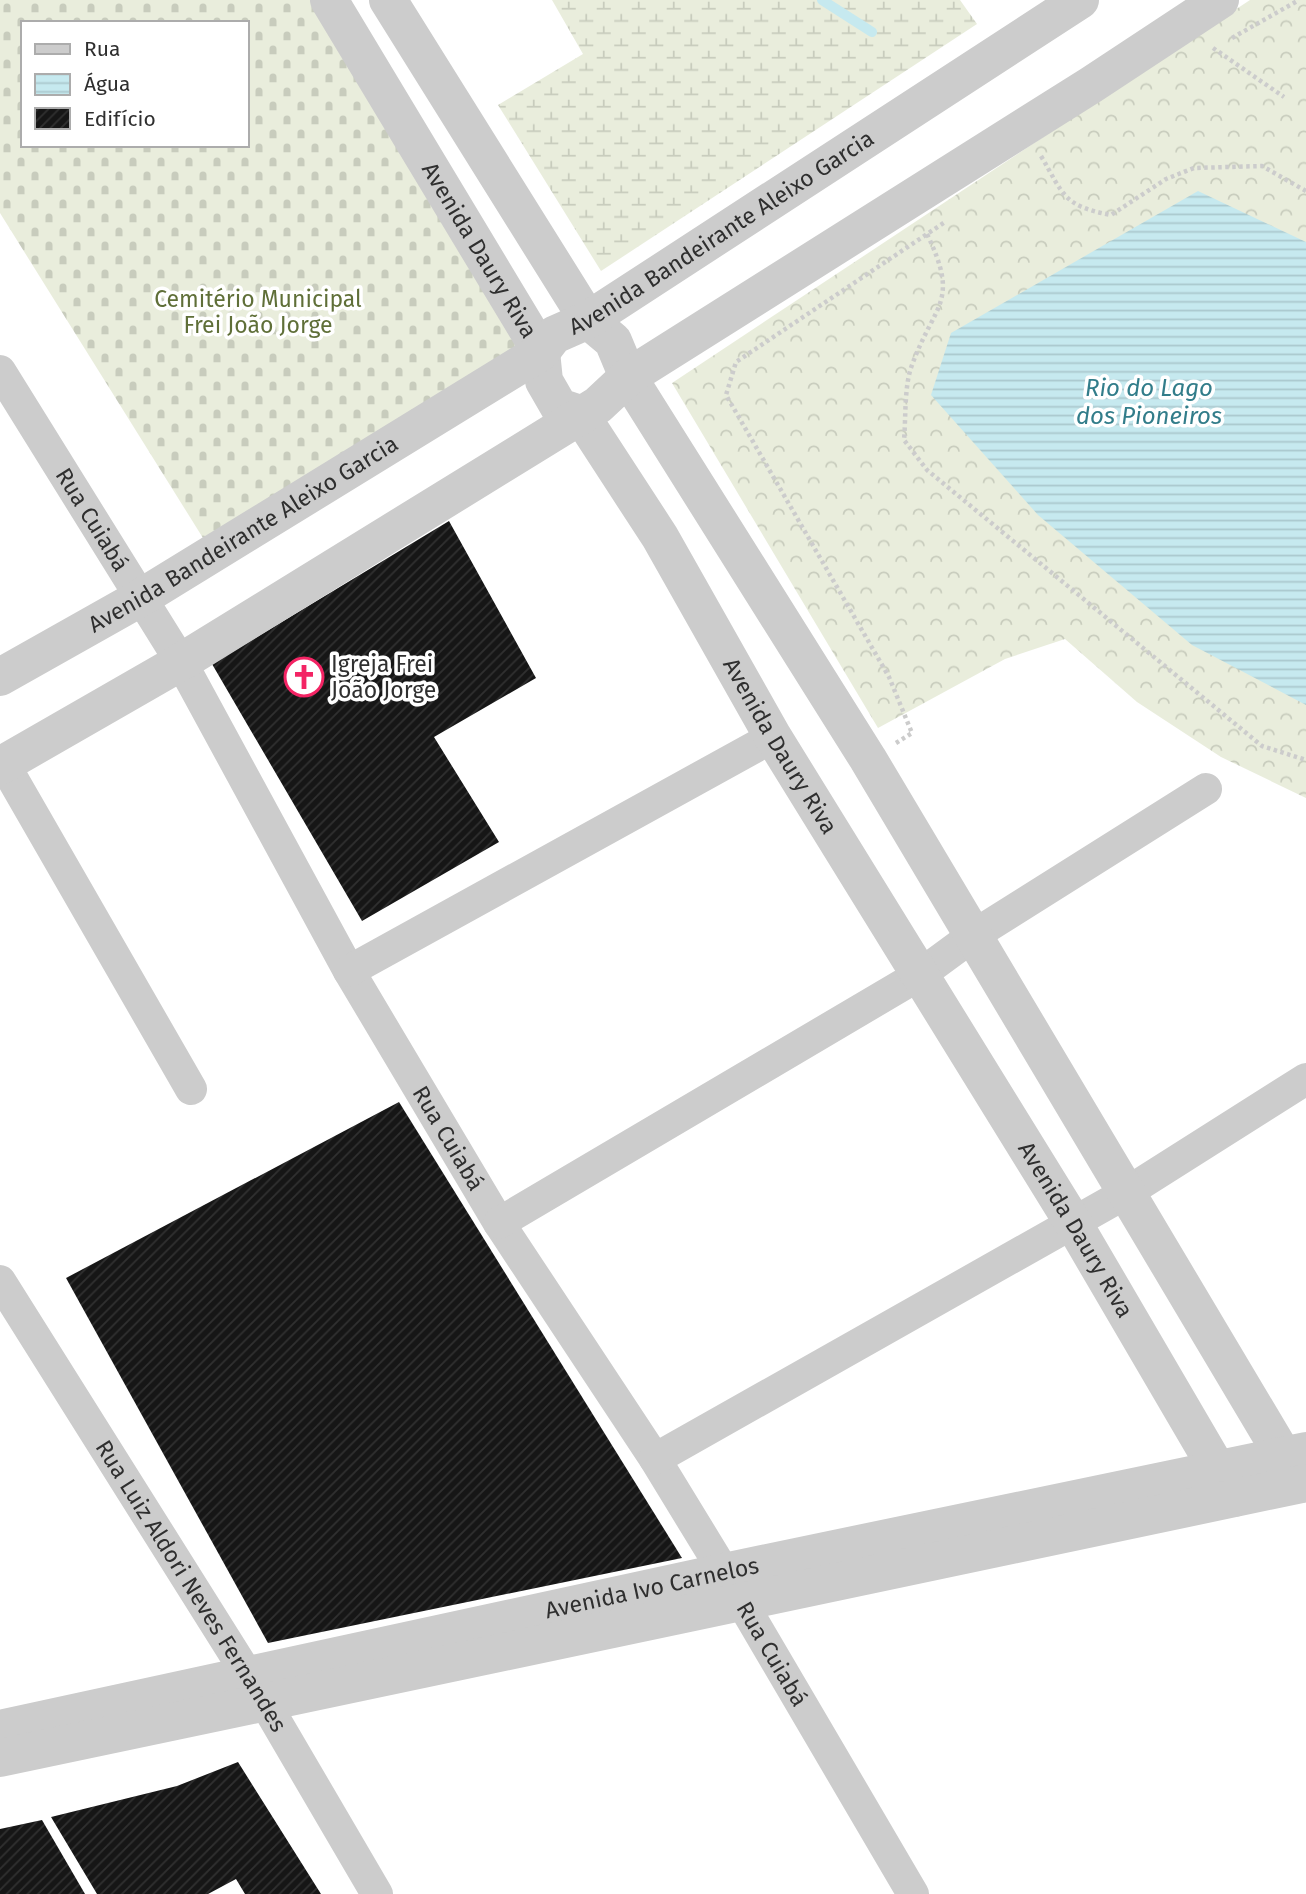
<svg xmlns="http://www.w3.org/2000/svg" width="1306" height="1894" font-family="'Fira Sans',sans-serif">
  <style>
    .forest { fill: url(#forest-crowns) }
    .wetland { fill: url(#wetland-marsh) }
    .cemetery { fill: url(#cemetery-stones); fill-rule: evenodd }
    .water { fill: url(#water-rules) }
    .lines { fill: none; stroke-linecap: round; stroke-linejoin: round }
    .stream { stroke: #c6e9ef; stroke-width: 10 }
    .building { fill: url(#building-hatch) }
    .path { stroke: #ccc; stroke-width: 4.5; stroke-dasharray: 3.5 3.5; stroke-linecap: butt }
    .minor { stroke: #ccc; stroke-width: 32 }
    .tertiary { stroke: #ccc; stroke-width: 38 }
    .labels { text-anchor: middle; stroke-width: 7; stroke-linejoin: round; paint-order: stroke }
    .street-label { font-size: 23px; fill: #2f2f2f; stroke: #fff }
    .park-label { font-size: 23px; fill: #5f6f38; stroke: #fff }
    .poi-label { font-size: 23px; fill: #2f2f2f; stroke: #fff; text-anchor: start }
    .water-label { font-size: 24px; font-style: italic; fill: #327d8a; stroke: #fff }
  </style>
  <defs>
    <pattern id="forest-crowns" width="20" height="18" patternUnits="userSpaceOnUse" patternTransform="scale(1.75)"><rect width="20" height="18" fill="#e9eddc"/><path d="M2 6a3 3 0 1 1 6 0M12 15a3 3 0 1 1 6 0" fill="none" stroke="#c8ccbd"/></pattern>
    <pattern id="wetland-marsh" width="20" height="14" patternUnits="userSpaceOnUse" patternTransform="scale(1.75)"><rect width="20" height="14" fill="#e9eddc"/><path d="M1 5h8M5 5V1M11 12h8M15 12V8" fill="none" stroke="#c8ccbd"/></pattern>
    <pattern id="cemetery-stones" width="16" height="16" patternUnits="userSpaceOnUse" patternTransform="scale(1.75)"><rect width="16" height="16" fill="#e9eddc"/><path d="M2 7V4a2 2 0 0 1 4 0v3zM10 15v-3a2 2 0 0 1 4 0v3z" fill="#c8ccbd"/></pattern>
    <pattern id="water-rules" width="6" height="5" patternUnits="userSpaceOnUse" patternTransform="scale(1.75)"><rect width="6" height="5" fill="#c6e9ef"/><path d="M0 2.5h6" fill="none" stroke="#aac8cd"/></pattern>
    <pattern id="building-hatch" width="6" height="6" patternUnits="userSpaceOnUse" patternTransform="scale(1.75)"><rect width="6" height="6" fill="#161616"/><path d="M-1 1l2-2M0 6l6-6M5 7l2-2" fill="none" stroke="#303030"/></pattern>
  </defs>
  <rect width="100%" height="100%" fill="#fff"/>
  <!-- forest -->
  <path class="forest" d="M1250 0H1306V798L1221 757 1137 702 1065 639 1005 659 878 728 672 383Z"/>
  <!-- wetland -->
  <path class="wetland" d="M552 0H960L977 24 601 271 498 105 583 54Z"/>
  <!-- cemetery -->
  <path class="cemetery" d="M0 0H315L526 348 203 538 0 213ZM23 23H247V145H23Z"/>
  <!-- water -->
  <path class="water" d="M1198 191 1306 242V705L1192 645 1038 515 931 395 951 333Z"/>
  <g class="lines">
    <!-- stream -->
    <path class="stream" d="M822 0 872 32"/>
  </g>
  <!-- building -->
  <g class="building">
    <path d="M449 521 536 678 434 737 499 842 362 921 212 664Z"/>
    <path d="M399 1102 682 1558 268 1643 66 1278Z"/>
    <path d="M238 1762 321 1894H245L236 1879 208 1894H97L51 1817 177 1786Z"/>
    <path d="M42 1820 85 1894H0V1829Z"/>
  </g>
  <g class="lines">
    <!-- path -->
    <g class="path">
      <path d="M1232 38 1299 0"/>
      <path d="M1213 48 1284 97"/>
      <path d="M1041 156C1064 195 1063 206 1111 215L1166 179 1194 168 1262 166 1306 191"/>
      <path d="M927 234C960 303 935 302 912 365 904 386 906 417 904 440L927 470 1262 746 1306 760"/>
      <path d="M896 743 912 733 889 677 726 395 736 362 945 222"/>
    </g>
    <!-- minor -->
    <g class="minor">
      <path id="s1" d="M0 371 181 662 349 971 499 1223 655 1459 724 1572 913 1894"/>
      <path d="M4 764 191 1089"/>
      <path d="M349 971 773 737"/>
      <path d="M499 1223 921 974 974 935 1206 789"/>
      <path id="s2" d="M0 1281 264 1701 377 1894"/>
      <path d="M655 1459 1126 1193 1306 1079"/>
    </g>
    <!-- tertiary -->
    <g class="tertiary">
      <path id="s3" d="M329 0 541 352 544 381 559 407 580 414 660 537 773 737 1072 1221 1234 1498"/>
      <path d="M388 0 588 320 613 341 628 377 868 759 1300 1484"/>
      <path id="s4" d="M0 677 142 597 541 352 554 335 588 320 1080 0"/>
      <path d="M0 766 181 662 598 405 628 377 1091 85 1220 0"/>
      <path id="s5" d="M0 1729 724 1572 1306 1451"/>
      <path d="M0 1758 1306 1483"/>
    </g>
  </g>
  <!-- icons -->
  <defs>
    <symbol id="church-ring" viewBox="-11 -11 22 22"><circle r="9.5" fill="#fff" stroke="#f32464" stroke-width="1.5"/><path d="M-1.2-6h2.4v3.5h3.3v2.4h-3.3V6h-2.4V-.1h-3.3v-2.4h3.3Z" fill="#f32464"/></symbol>
  </defs>
  <g fill-rule="evenodd">
    <use href="#church-ring" x="282" y="655" width="44" height="44"/>
  </g>
  <g class="labels">
    <!-- street labels -->
    <g class="street-label">
      <text dy="8" stroke="none"><textPath href="#s4" startOffset="849">Avenida Bandeirante Aleixo Garcia</textPath></text>
      <text dy="8" stroke="none"><textPath href="#s3" startOffset="292">Avenida Daury Riva</textPath></text>
      <text dy="8" stroke="none"><textPath href="#s1" startOffset="175">Rua Cuiabá</textPath></text>
      <text dy="8" stroke="none"><textPath href="#s4" startOffset="282">Avenida Bandeirante Aleixo Garcia</textPath></text>
      <text dy="8" stroke="none"><textPath href="#s3" startOffset="880">Avenida Daury Riva</textPath></text>
      <text dy="8" stroke="none"><textPath href="#s1" startOffset="889">Rua Cuiabá</textPath></text>
      <text dy="8" stroke="none"><textPath href="#s3" startOffset="1447">Avenida Daury Riva</textPath></text>
      <text dy="8" stroke="none"><textPath href="#s2" startOffset="360">Rua Luiz Aldori Neves Fernandes</textPath></text>
      <text dy="8" stroke="none"><textPath href="#s5" startOffset="667">Avenida Ivo Carnelos</textPath></text>
      <text dy="8" stroke="none"><textPath href="#s1" startOffset="1498">Rua Cuiabá</textPath></text>
    </g>
    <!-- park labels -->
    <g class="park-label">
      <text x="258" y="307">Cemitério Municipal<tspan x="258" dy="26">Frei João Jorge</tspan></text>
    </g>
    <!-- poi labels -->
    <g class="poi-label">
      <text x="331" y="672">Igreja Frei<tspan x="331" dy="26">João Jorge</tspan></text>
    </g>
    <!-- water labels -->
    <g class="water-label">
      <text x="1149" y="396">Rio do Lago<tspan x="1149" dy="28">dos Pioneiros</tspan></text>
    </g>
  </g>
  <!-- legend -->
  <rect x="21" y="21" width="228" height="126" fill="#ffffff" stroke="#acacac" stroke-width="2"/>
  <rect x="35" y="44" width="35" height="10" fill="#cccccc" stroke="#acacac" stroke-width="2"/>
  <text x="84" y="56" font-size="21" fill="#2f2f2f">Rua</text>
  <rect x="35" y="74" width="35" height="21" fill="url(#water-rules)" stroke="#acacac" stroke-width="2"/>
  <text x="84" y="91" font-size="21" fill="#2f2f2f">Água</text>
  <rect x="35" y="108" width="35" height="21" fill="url(#building-hatch)" stroke="#acacac" stroke-width="2"/>
  <text x="84" y="126" font-size="21" fill="#2f2f2f">Edifício</text>
</svg>
